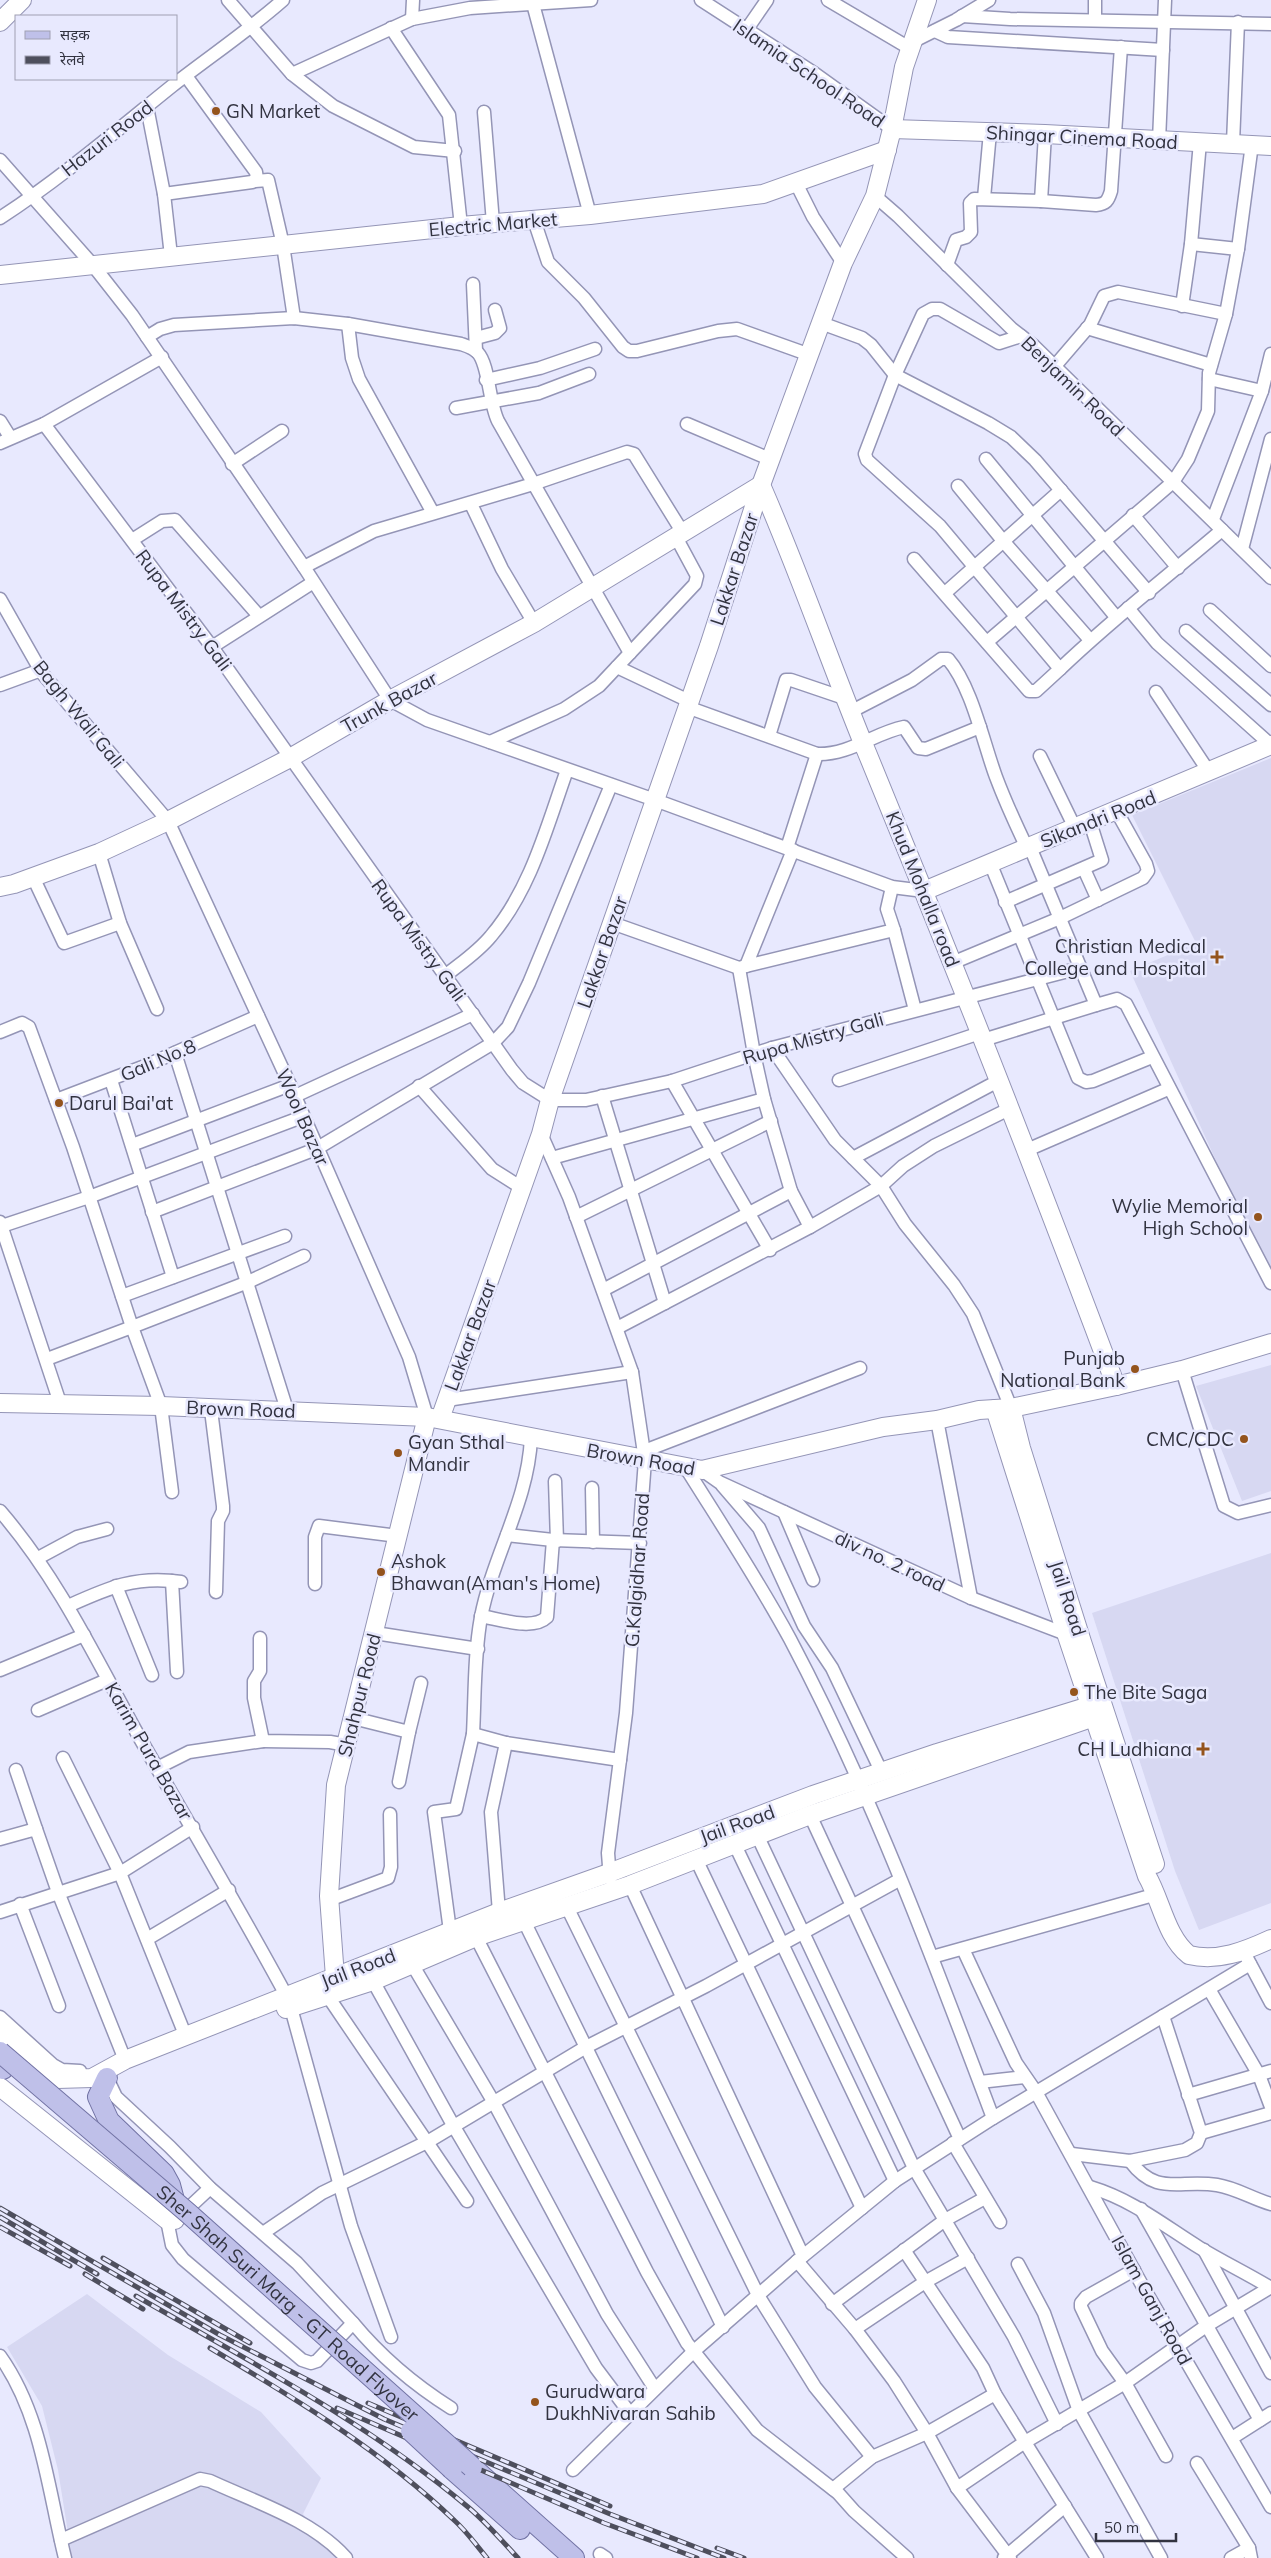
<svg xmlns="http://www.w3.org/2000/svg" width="1271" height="2558" font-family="Mulish,'Noto Sans Devanagari',sans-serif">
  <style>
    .built { fill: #d7d8f2 }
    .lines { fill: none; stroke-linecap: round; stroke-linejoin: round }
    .street-casing { stroke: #9495b6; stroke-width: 15 }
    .secondary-casing { stroke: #9495b6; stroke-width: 20 }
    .primary-casing { stroke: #7273a4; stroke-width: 22 }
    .street { stroke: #fff; stroke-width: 12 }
    .secondary { stroke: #fff; stroke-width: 18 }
    .primary { stroke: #bfc0e9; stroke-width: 20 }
    .rail-casing { stroke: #4e4f5d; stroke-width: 5 }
    .rail { stroke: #e8e9fe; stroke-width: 3; stroke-dasharray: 9; stroke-linecap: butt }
    .primary-bridge-casing { stroke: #7273a4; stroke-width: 22; stroke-linecap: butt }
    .primary-bridge { stroke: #bfc0e9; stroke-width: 20 }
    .poi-dot { fill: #94541d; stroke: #e8e9fe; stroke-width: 2 }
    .labels { text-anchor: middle; stroke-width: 5; stroke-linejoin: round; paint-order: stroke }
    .street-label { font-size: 19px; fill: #323340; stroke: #e8e9fe }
    .poi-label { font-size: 19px; fill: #323340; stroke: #e8e9fe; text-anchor: start }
  </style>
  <rect width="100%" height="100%" fill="#e8e9fe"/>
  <!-- built -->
  <g class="built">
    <path d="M1271 758V1270L1218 1165 1130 971 1196 943 1132 815Z"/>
    <path d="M1271 1365V1491L1242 1501 1196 1386Z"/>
    <path d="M1271 1553V1903L1199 1930 1175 1871 1092 1613Z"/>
    <path d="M87 2294 168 2355 261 2412 321 2478 303 2514 336 2558H72L58 2470 42 2406 7 2347Z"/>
  </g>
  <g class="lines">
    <defs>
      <g id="street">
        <path d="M228 0 292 74 333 106 414 147 455 151"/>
        <path d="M701 0 814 73 892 129"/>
        <path d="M828 0 911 49"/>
        <path d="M1095 0V20"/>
        <path d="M533 4 590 215"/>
        <path d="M962 16 1010 19 1271 24"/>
        <path d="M412 19 413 0"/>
        <path d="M391 28 449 115 461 226"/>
        <path d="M747 29 767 0"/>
        <path d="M935 31 948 37 1163 50"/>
        <path d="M914 41 956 20 989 0"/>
        <path d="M292 74 412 19 470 8 591 0"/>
        <path d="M147 107 164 194 171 256"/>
        <path d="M484 112 493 223"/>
        <path d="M1159 141 1165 0"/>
        <path d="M1233 143 1238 22"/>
        <path d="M0 160 92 264 132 315 304 567 390 700 427 720 655 800 892 887 924 891"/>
        <path d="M255 181 268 180 283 245 294 318"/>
        <path d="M796 183 813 217 843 263"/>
        <path d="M164 194 252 182 257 179 256 172 186 76"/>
        <path d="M875 196 898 216 1012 329 1034 346 1271 578"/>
        <path d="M984 198 990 132"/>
        <path d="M1041 201 1096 205C1106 204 1108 201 1111 191L1121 47"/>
        <path d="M0 218C60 179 116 131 172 86 209 57 248 31 283 0"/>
        <path d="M534 220 548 262 584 298 623 347 629 351H637L718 331 737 329 810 355"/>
        <path d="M1191 244 1238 249"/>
        <path d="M947 265 956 240 966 237 971 232 970 203 974 199 1041 201 1045 134"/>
        <path d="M473 284 476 351"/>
        <path d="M1182 306 1191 244 1200 142"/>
        <path d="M821 323 862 338 871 345 895 375 988 423 1011 437 1035 460 1149 593"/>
        <path d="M348 324 352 358 359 379 433 513"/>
        <path d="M1087 328 1211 365"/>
        <path d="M1021 336 999 343 940 309H932L923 314 895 375 865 454 867 460 940 526 1060 669C1112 619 1168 576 1222 530"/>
        <path d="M147 337 160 329 174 325 294 318 348 324 461 344C467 346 474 348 478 353 489 365 489 403 498 421L630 653"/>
        <path d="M476 338 495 333 500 328 495 310"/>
        <path d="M1054 367 1090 325 1104 296 1118 292 1226 314"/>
        <path d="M1209 379 1262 391"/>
        <path d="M486 380 540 368 595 349"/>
        <path d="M456 408 539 393 589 374"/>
        <path d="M0 421 10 437"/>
        <path d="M44 424 212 647 512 1070 523 1083 550 1100H586L672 1081 772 1048 1080 968"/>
        <path d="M687 424 772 460"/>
        <path d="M0 443 44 424 162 357"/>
        <path d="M986 459 1116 617"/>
        <path d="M232 464 282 431"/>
        <path d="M958 486 1004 542 1090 640"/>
        <path d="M471 504 502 569 534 623"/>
        <path d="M1133 515 1178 568"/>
        <path d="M1213 519 1262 391 1271 354"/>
        <path d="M132 540 162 521 175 520 259 616"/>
        <path d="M1242 549 1271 439"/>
        <path d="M914 559 1029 691H1036L1060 669"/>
        <path d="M304 567 374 531 533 484 627 452 634 454 683 533"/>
        <path d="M945 593 1061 490"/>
        <path d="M0 599 42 673 168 821 290 1085 409 1357 427 1417"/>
        <path d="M1128 608 1157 643 1271 745"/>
        <path d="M1210 610 1271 666"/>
        <path d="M1186 631 1271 705"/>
        <path d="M987 642 1173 482 1188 459 1208 411 1209 373 1226 314 1238 249 1252 144"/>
        <path d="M212 647 312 583"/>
        <path d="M617 667 689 701"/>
        <path d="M0 685 41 670"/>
        <path d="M1156 692 1209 772"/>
        <path d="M687 707 817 754C850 755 874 733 904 727L918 748 926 749 980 727"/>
        <path d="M852 711 912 680 941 659H948C972 687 983 742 996 777 1005 801 1016 825 1027 848"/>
        <path d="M769 736 786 680H791L847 699"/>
        <path d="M490 742 564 709 599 686 695 584 697 576 676 537"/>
        <path d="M1040 756 1075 828"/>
        <path d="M1030 847 1096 1005 1117 999 1126 1004 1271 1283"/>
        <path d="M787 848 817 754"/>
        <path d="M793 850 746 966 894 930 887 909 892 887"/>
        <path d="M99 853 120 923 157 1009"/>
        <path d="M991 865 1078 1078 1086 1082 1093 1081 1152 1057"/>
        <path d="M1084 869 1098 900"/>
        <path d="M33 877 64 943 120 923"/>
        <path d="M1005 902 1102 860 1090 822"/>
        <path d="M612 923 739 968 746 966"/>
        <path d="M894 930 915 1010"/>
        <path d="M952 963 1060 918 1143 878 1148 871 1146 864 1117 812"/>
        <path d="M739 968 754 1054 764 1099 791 1191 810 1227"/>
        <path d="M445 976C461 963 478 952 491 936 531 889 547 826 567 770"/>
        <path d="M0 1032 22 1023 29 1027 73 1147 132 1327 248 1282 304 1256"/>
        <path d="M983 1040 1096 1005"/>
        <path d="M772 1048 835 1140 881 1186 905 1224 954 1285 973 1314 1011 1408"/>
        <path d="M175 1053 287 1410"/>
        <path d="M111 1080 173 1277"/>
        <path d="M839 1080 980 1033"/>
        <path d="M672 1081 770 1250"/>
        <path d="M419 1086 492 1169 522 1188"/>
        <path d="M295 1096 473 1014"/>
        <path d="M602 1096 665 1303"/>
        <path d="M56 1100 145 1066 258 1016"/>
        <path d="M541 1134 569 1197 632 1372 645 1460 626 1713 608 1853 610 1879"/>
        <path d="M132 1145 290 1085"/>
        <path d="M1027 1150 1168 1089"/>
        <path d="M552 1158 764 1099"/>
        <path d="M853 1158 1000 1080"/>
        <path d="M152 1212 316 1149 493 1043 508 1027 529 983 611 785"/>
        <path d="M576 1217 771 1121"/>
        <path d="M0 1222 61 1406"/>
        <path d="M2 1226 89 1197 302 1117"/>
        <path d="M603 1290 791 1191"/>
        <path d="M122 1296 285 1236"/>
        <path d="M617 1328 810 1227 881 1186 903 1166 934 1146 1011 1108"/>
        <path d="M47 1359 132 1327 161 1406 172 1492"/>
        <path d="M1182 1370 1224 1506 1238 1513 1271 1505"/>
        <path d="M447 1400 632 1372"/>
        <path d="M211 1410 223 1506V1511L218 1521 216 1592"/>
        <path d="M937 1420 971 1598"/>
        <path d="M644 1451 860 1368"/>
        <path d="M686 1468C721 1524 758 1580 790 1639 871 1792 932 1956 993 2118L1250 1964"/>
        <path d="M702 1470 719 1482 971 1598 1071 1636"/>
        <path d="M555 1481 557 1541"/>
        <path d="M722 1485 759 1528 804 1626 832 1668 881 1771"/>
        <path d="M592 1488 593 1542"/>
        <path d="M0 1511C58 1578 95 1657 137 1733 187 1821 239 1908 287 1997"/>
        <path d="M784 1512 813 1580"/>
        <path d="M507 1535 553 1540 640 1543"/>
        <path d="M38 1558 77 1537 107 1529"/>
        <path d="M172 1581 177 1672"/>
        <path d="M315 1584V1537L319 1526 398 1536"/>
        <path d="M116 1586 152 1675"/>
        <path d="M68 1606C108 1588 136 1575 181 1582"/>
        <path d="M481 1616C499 1619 533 1631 547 1617L553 1540"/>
        <path d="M375 1633 478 1649"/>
        <path d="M260 1638V1671L254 1681V1698L263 1741 330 1742 347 1745"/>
        <path d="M0 1670 84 1635"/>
        <path d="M38 1710 107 1680"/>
        <path d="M353 1718 409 1732 421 1683"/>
        <path d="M473 1734C475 1696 474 1655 481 1617 493 1555 528 1502 531 1438"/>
        <path d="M63 1758 120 1873 186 2037"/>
        <path d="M157 1768 189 1752 263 1741"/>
        <path d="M16 1770 36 1829"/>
        <path d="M399 1782 409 1732"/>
        <path d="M810 1815 960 2139"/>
        <path d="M758 1837 914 2168 1014 2337 1057 2424"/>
        <path d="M0 1839 36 1829 58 1892 125 2060"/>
        <path d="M735 1845 895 2181"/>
        <path d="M696 1859 862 2208"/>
        <path d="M630 1885 803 2256"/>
        <path d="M329 1900 388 1878 391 1867 390 1814"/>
        <path d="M20 1904 59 2006"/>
        <path d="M566 1905 759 2297 815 2387 872 2457"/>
        <path d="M0 1912 120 1873 193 1827"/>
        <path d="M499 1912 491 1812 506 1743 620 1760"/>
        <path d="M524 1921 723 2327"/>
        <path d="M450 1931 434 1812 456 1809 473 1734 506 1743"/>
        <path d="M476 1937 647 2272 687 2343 757 2430 838 2493 854 2511 907 2558"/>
        <path d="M147 1939 229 1890"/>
        <path d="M963 1949 1016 2063 1036 2092 1142 2285 1271 2507"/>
        <path d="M932 1957 1157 1894"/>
        <path d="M1247 1958 1271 2003"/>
        <path d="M412 1964 493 2101 607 2314 655 2389"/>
        <path d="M373 1981 453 2125 596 2368 629 2412"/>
        <path d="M1209 1989 1259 2075 1271 2107"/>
        <path d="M327 1995 467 2201"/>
        <path d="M291 2008 351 2226 391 2337"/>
        <path d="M0 2017 53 2065 62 2070 80 2071"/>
        <path d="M107 2078 116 2097 170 2147 210 2188 297 2263 353 2323 317 2361 311 2363 302 2360 183 2259 172 2245 167 2220"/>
        <path d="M980 2082 1025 2077"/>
        <path d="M1188 2095 1271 2071"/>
        <path d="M1201 2133 1271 2113"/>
        <path d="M953 2143 1000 2222"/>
        <path d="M1072 2154 1130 2161 1185 2150 1197 2143 1201 2133 1163 2016"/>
        <path d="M1130 2161C1157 2197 1179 2179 1217 2185 1236 2188 1253 2199 1271 2204"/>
        <path d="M1090 2187C1133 2200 1163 2225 1200 2248 1223 2262 1248 2274 1271 2288"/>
        <path d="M1141 2209 1260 2420"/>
        <path d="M180 2216 210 2188"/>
        <path d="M263 2233 322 2193 429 2141 586 2047 706 1986 899 1880"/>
        <path d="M904 2250 983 2368 995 2394 1097 2558"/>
        <path d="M1204 2250 1271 2373"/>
        <path d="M797 2261 855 2329 894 2381 927 2433 957 2488 1010 2558"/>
        <path d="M1018 2264 1044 2313 1079 2411 1161 2558"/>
        <path d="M1134 2270 1086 2297 1081 2303V2307L1102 2351 1125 2383 1166 2456"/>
        <path d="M832 2304 945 2220 985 2198"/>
        <path d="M353 2323C382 2358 413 2384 451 2408"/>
        <path d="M855 2329 925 2282 968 2258"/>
        <path d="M0 2356C42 2415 48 2490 65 2558"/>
        <path d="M1232 2438 1271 2413"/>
        <path d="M1197 2463 1249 2548 1251 2558"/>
        <path d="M573 2470 694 2351 803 2256 895 2181 993 2118"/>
        <path d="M957 2488 1025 2442 1125 2383 1206 2326 1271 2287"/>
        <path d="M833 2489 872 2457 927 2433 995 2394"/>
        <path d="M61 2540 200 2479 210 2481C255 2502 313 2520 346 2558"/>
        <path d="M600 2554 606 2558"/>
        <path d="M1004 2558 1065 2506"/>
        <path d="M1231 2558 1249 2548"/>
      </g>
      <g id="secondary">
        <path d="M0 22 22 0"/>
        <path d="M892 129 1045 134 1271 146"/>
        <path d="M0 275 461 226 590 215 763 194 887 150"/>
        <path d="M761 485C798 569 828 657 863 743 951 956 1035 1170 1116 1386"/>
        <path d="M0 887 14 884 99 853 168 821 290 758 390 700 534 623 761 485"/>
        <path d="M924 891 1271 745"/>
        <path d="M0 1403 161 1406 427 1417 702 1470 883 1427 937 1420 979 1410 1011 1408 1116 1386 1182 1370 1271 1343"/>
        <path d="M1011 1408 1021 1448 1082 1642 1155 1864"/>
        <path d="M995 1409 1066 1633 1147 1876C1161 1900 1166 1937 1189 1955 1218 1962 1245 1951 1271 1939"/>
        <path d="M440 1419 541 1134 550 1100 709 646 761 485 843 263 875 196 892 129 904 67 927 0"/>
        <path d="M335 1977 329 1896 336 1785 427 1417"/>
        <path d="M286 2009 373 1981 476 1937 630 1885 810 1815 1094 1717"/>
        <path d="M0 2031 57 2079 92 2078 125 2060 499 1912 609 1873 813 1795 937 1753 1102 1702"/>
        <path d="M0 2087 167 2220H175"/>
      </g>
      <g id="primary">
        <path d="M0 2067 3 2069"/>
        <path d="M107 2078 98 2097 109 2121 164 2174 170 2185 174 2200"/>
        <path d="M472 2467 574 2558"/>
        <path d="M452 2469 520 2529"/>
      </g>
    </defs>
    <!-- street casing -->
    <use href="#street" class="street-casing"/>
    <!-- secondary casing -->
    <use href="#secondary" class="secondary-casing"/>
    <!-- primary casing -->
    <use href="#primary" class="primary-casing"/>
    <!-- street -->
    <use href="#street" class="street"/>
    <!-- secondary -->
    <use href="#secondary" class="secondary"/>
    <!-- primary -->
    <use href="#primary" class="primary"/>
    <defs>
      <g id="rail">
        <path d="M0 2208 220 2335 384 2419 610 2514 724 2558"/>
        <path d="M0 2217 97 2274"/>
        <path d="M0 2227 70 2266"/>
        <path d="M103 2258 250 2343"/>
        <path d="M85 2274 143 2309"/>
        <path d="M136 2296C249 2361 368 2423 468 2507 486 2522 502 2541 518 2558"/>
        <path d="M210 2348C296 2399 382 2451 455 2521 467 2532 477 2546 487 2558"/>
        <path d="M368 2403 610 2506"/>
        <path d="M337 2408 604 2523 697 2558"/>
        <path d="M717 2548 744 2558"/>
      </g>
    </defs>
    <!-- rail casing -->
    <use href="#rail" class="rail-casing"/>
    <!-- rail -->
    <use href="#rail" class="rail"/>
    <defs>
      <g id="primary-bridge">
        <path id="s1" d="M0 2052 188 2213 472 2467"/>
        <path d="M411 2431 452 2469"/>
      </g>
    </defs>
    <!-- primary-bridge casing -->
    <use href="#primary-bridge" class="primary-bridge-casing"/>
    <!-- primary-bridge -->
    <use href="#primary-bridge" class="primary-bridge"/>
  </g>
  <!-- markers -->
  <g class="poi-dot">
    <circle cx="216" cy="111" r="5"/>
    <path d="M1214.5 949.5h5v5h5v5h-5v5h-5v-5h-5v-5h5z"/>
    <circle cx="59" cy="1103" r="5"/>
    <circle cx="1258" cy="1217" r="5"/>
    <circle cx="1135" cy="1369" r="5"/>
    <circle cx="1244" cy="1439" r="5"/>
    <circle cx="398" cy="1453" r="5"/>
    <circle cx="381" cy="1572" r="5"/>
    <circle cx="1074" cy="1692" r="5"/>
    <path d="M1200.5 1741.5h5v5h5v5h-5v5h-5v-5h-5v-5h5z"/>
    <circle cx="535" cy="2402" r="5"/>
  </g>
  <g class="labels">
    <!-- street labels -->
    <g class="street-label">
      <text transform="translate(809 73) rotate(34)" y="7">Islamia School Road</text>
      <text transform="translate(1082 137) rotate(3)" y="7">Shingar Cinema Road</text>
      <text transform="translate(107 138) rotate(-38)" y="7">Hazuri Road</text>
      <text transform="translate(493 224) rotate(-5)" y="7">Electric Market</text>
      <text transform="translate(1073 386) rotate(44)" y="7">Benjamin Road</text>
      <text transform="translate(734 569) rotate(-72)" y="7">Lakkar Bazar</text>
      <text transform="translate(184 610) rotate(53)" y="7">Rupa Mistry Gali</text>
      <text transform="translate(389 702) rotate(-29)" y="7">Trunk Bazar</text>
      <text transform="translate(79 714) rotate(51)" y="7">Bagh Wali Gali</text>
      <text transform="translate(1098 819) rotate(-22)" y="7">Sikandri Road</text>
      <text transform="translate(923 889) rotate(68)" y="7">Khud Mohalla road</text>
      <text transform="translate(419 940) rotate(54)" y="7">Rupa Mistry Gali</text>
      <text transform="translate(602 952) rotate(-71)" y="7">Lakkar Bazar</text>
      <text transform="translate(813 1038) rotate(-16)" y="7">Rupa Mistry Gali</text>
      <text transform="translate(158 1060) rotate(-23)" y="7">Gali No.8</text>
      <text transform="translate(303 1117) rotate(66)" y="7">Wool Bazar</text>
      <text transform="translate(470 1335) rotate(-70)" y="7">Lakkar Bazar</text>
      <text transform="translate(241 1409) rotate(2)" y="7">Brown Road</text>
      <text transform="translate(641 1459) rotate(10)" y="7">Brown Road</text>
      <text transform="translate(890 1561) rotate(25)" y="7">div no. 2 road</text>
      <text transform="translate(637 1570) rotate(-86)" y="7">G.Kalgidhar Road</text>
      <text transform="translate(1068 1598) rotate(72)" y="7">Jail Road</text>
      <text transform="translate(359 1695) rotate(-76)" y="7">Shahpur Road</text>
      <text transform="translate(149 1751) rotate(60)" y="7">Karim Pura Bazar</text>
      <text transform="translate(737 1824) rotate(-20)" y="7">Jail Road</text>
      <text transform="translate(358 1968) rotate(-21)" y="7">Jail Road</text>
      <text transform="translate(1152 2300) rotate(61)" y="7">Islam Ganj Road</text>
      <text dy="7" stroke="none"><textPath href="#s1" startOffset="382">Sher Shah Suri Marg - GT Road Flyover</textPath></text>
    </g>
    <!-- poi labels -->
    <g class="poi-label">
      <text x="226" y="118">GN Market</text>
      <text x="1206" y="953" text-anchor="end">Christian Medical<tspan x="1206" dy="22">College and Hospital</tspan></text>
      <text x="69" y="1110">Darul Bai'at</text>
      <text x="1248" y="1213" text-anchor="end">Wylie Memorial<tspan x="1248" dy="22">High School</tspan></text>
      <text x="1125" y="1365" text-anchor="end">Punjab<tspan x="1125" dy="22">National Bank</tspan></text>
      <text x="1234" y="1446" text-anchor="end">CMC/CDC</text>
      <text x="408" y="1449">Gyan Sthal<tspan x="408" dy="22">Mandir</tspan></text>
      <text x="391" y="1568">Ashok<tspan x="391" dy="22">Bhawan(Aman's Home)</tspan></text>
      <text x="1084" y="1699">The Bite Saga</text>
      <text x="1192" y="1756" text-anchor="end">CH Ludhiana</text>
      <text x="545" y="2398">Gurudwara<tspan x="545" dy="22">DukhNivaran Sahib</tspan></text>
    </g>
  </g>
  <!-- legend -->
  <rect x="15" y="15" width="162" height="65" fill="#e8e9fe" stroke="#9fa0b2"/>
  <rect x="25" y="31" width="25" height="8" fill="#bfc0e9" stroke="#9fa0b2"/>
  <text x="60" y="40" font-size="15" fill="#323340">सड़क</text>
  <rect x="25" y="56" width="25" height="8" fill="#4e4f5d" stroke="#9fa0b2"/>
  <text x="60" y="65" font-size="15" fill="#323340">रेलवे</text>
  <!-- scale -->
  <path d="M1096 2533v8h80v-8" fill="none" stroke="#323340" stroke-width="2.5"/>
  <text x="1104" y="2533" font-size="15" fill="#323340" stroke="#e8e9fe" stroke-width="4" paint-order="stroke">50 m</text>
</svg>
